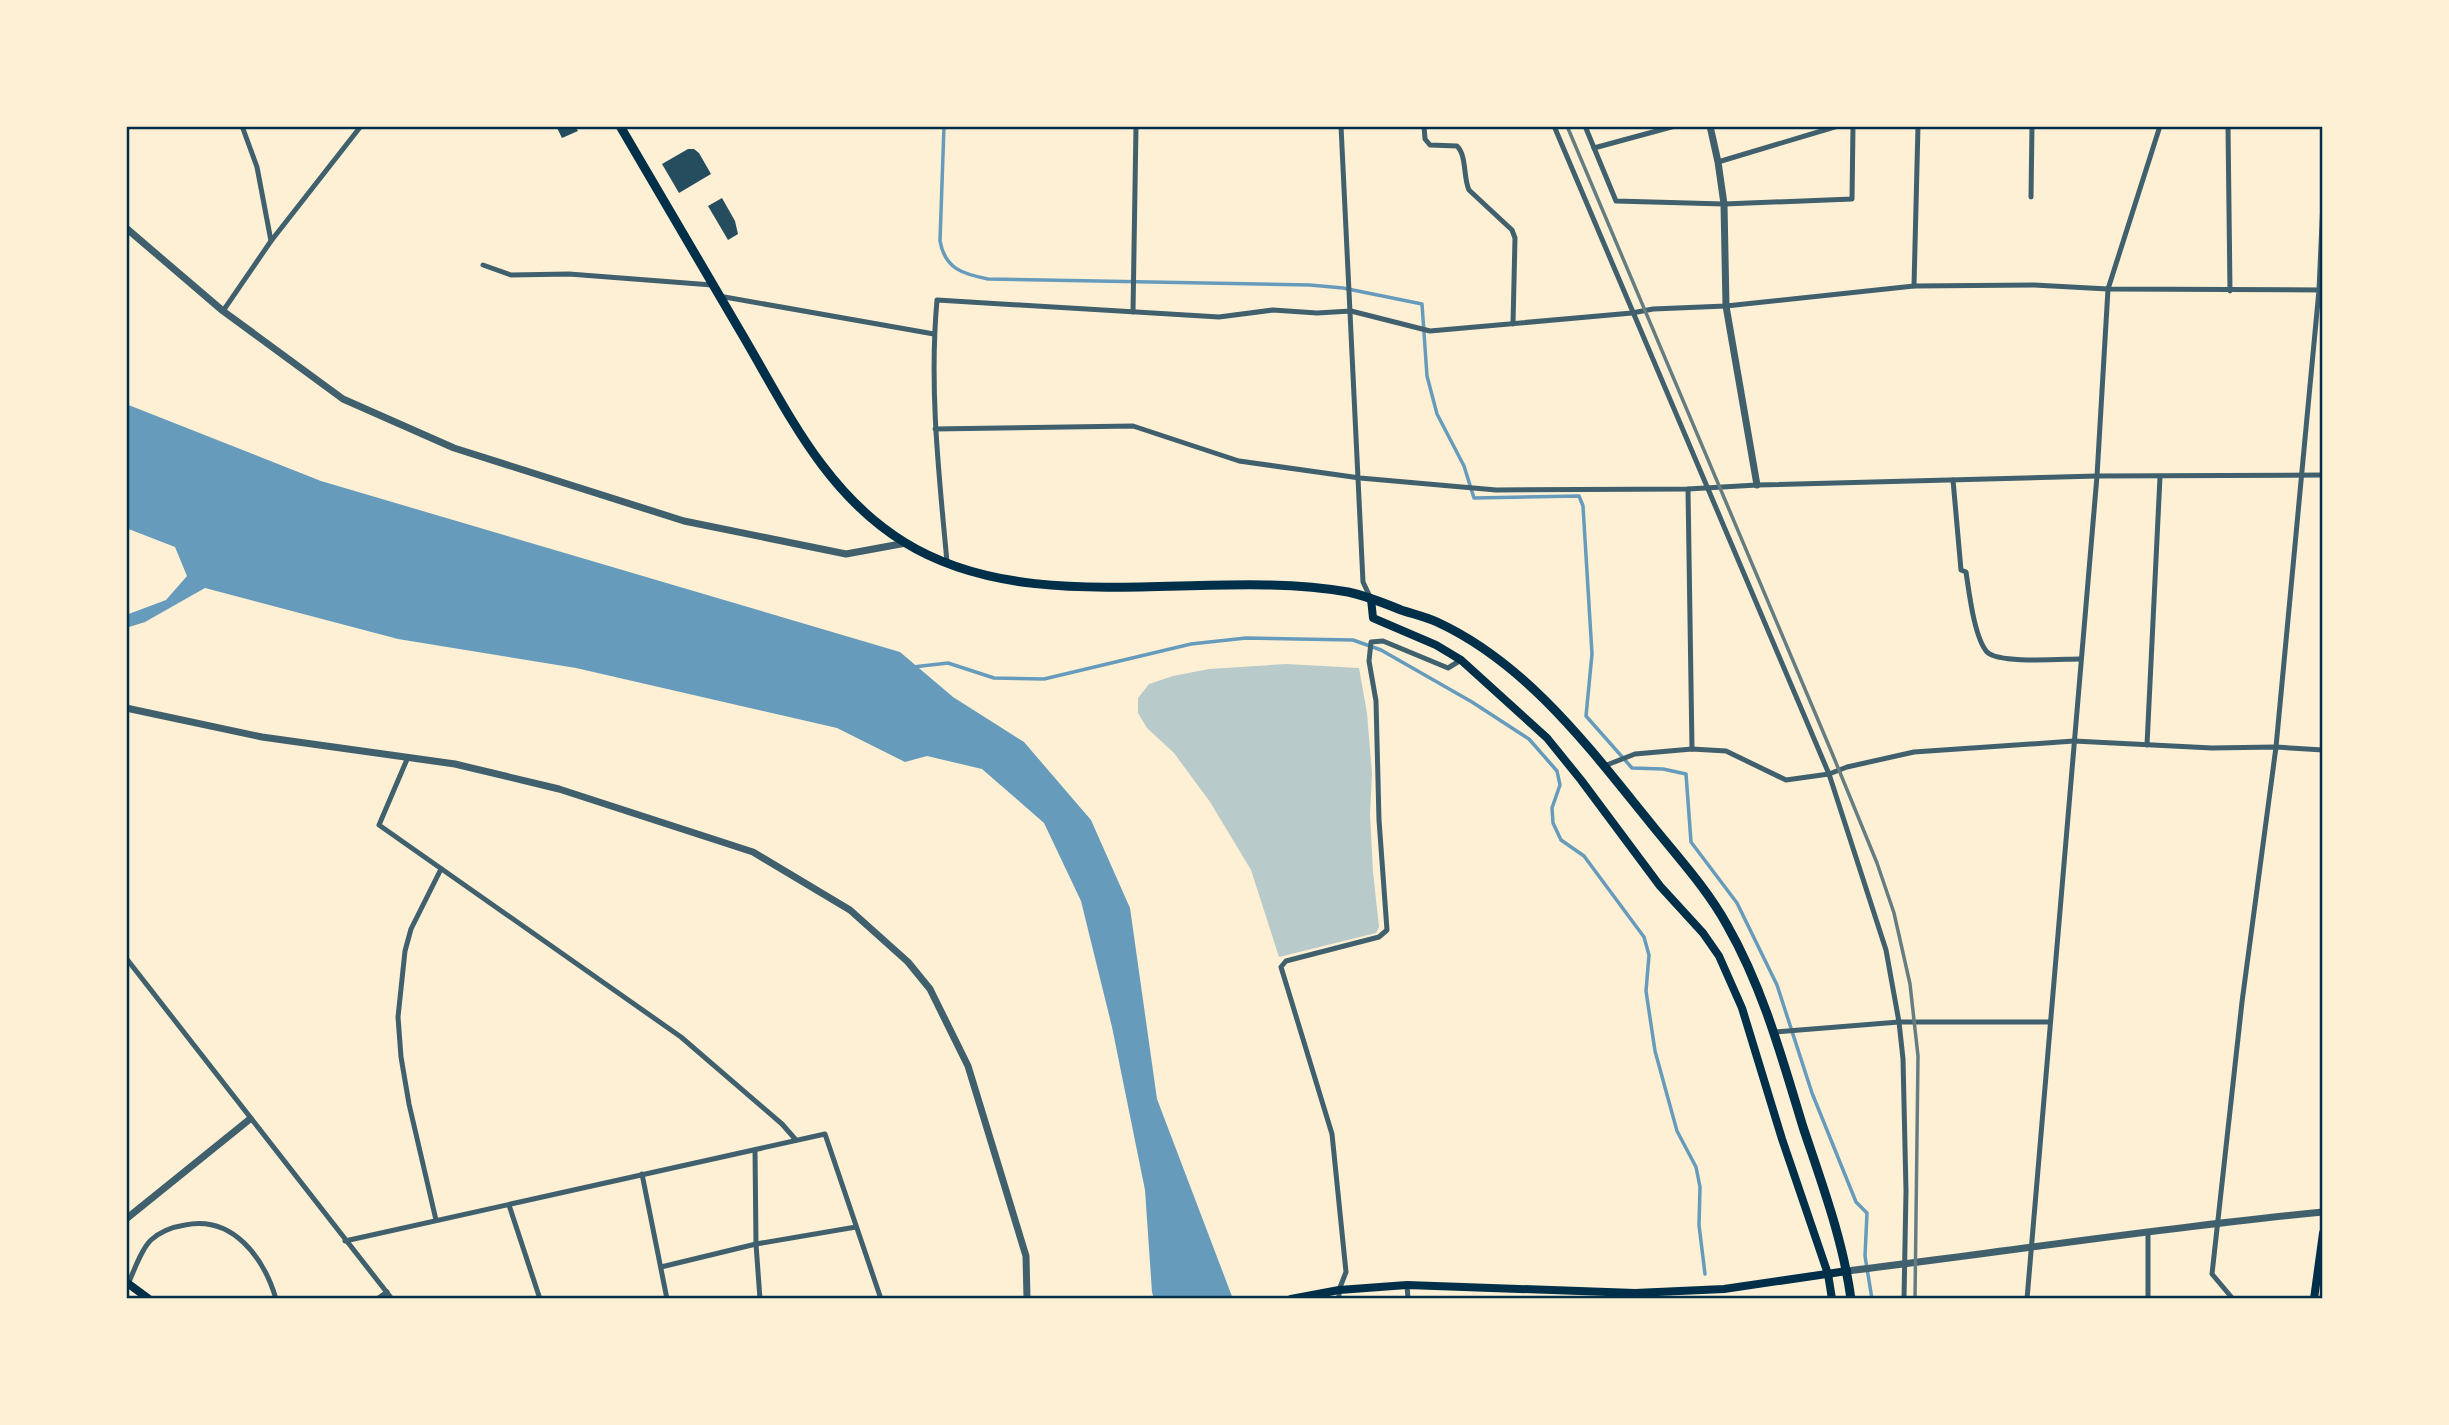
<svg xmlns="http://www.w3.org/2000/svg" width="2449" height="1425" font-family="'IBM Plex Serif',serif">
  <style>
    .green { fill: #b9caca }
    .water { fill: #669bbc }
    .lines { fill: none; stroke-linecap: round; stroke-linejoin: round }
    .stream { stroke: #669bbc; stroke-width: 3.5 }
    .building { fill: #264d5e }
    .minor { stroke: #3f606c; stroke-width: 5 }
    .tertiary { stroke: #3f606c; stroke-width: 7 }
    .secondary { stroke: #003049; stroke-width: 8 }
    .trunk { stroke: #003049; stroke-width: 9 }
    .rail { stroke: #657d81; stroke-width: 3.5 }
    .neatline { fill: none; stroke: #003049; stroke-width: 2.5 }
  </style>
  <rect width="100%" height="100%" fill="#fdf0d5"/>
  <!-- green -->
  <path class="green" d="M1286 664 1359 668 1367 713 1372 774 1370 814 1373 872 1379 927 1376 933 1279 957 1251 870 1210 802 1174 753 1147 728 1138 713V698L1149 684 1173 676 1209 669Z"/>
  <!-- water -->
  <path class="water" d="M126 404 321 481 900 652 953 697 1024 742 1091 820 1130 908 1157 1099 1233 1299H1154L1152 1292 1145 1190 1112 1027 1081 901 1044 823 982 769 927 756 905 762 837 728 576 668 398 639 205 588 145 622 126 628V615L166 600 187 576 175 547 126 528Z"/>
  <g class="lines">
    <!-- stream -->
    <g class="stream">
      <path d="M944 126 940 241C945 269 963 274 988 279L1310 285 1343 288 1422 304 1427 376 1437 414 1464 466 1474 498 1579 496 1583 506 1592 654 1586 716 1632 768 1663 769 1686 774 1691 842 1737 903 1777 985 1812 1093 1856 1202 1867 1213 1865 1256 1872 1299"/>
      <path d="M913 667 948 663 994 678 1044 679 1191 644 1246 638 1353 640 1381 650 1472 702 1529 739 1557 771 1560 785 1552 808 1553 823 1561 840 1584 856 1644 937 1649 955 1646 991 1655 1051 1677 1131 1696 1167 1700 1187 1699 1225 1705 1274"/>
    </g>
  </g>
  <!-- building -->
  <g class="building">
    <path d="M556 126H575L578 131 562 138Z"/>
    <path d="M688 149H694L699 153 711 174 679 193 662 164Z"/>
    <path d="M722 198 735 221 738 234 728 240 708 206Z"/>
  </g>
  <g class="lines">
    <!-- minor -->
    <g class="minor">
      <path d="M242 126 257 167 271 241"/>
      <path d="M1341 126 1363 582 1371 599"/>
      <path d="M1424 126 1425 139 1430 145 1457 146C1467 156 1463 177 1469 190L1512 230 1515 238 1513 324"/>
      <path d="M1554 126 1829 774 1886 950 1899 1022 1903 1059 1906 1191 1904 1299"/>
      <path d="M1585 126 1616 201 1724 204 1852 199 1853 126"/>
      <path d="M2228 126 2230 291"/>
      <path d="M1594 148 1675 126"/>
      <path d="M1718 162 1838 126"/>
      <path d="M2031 197 2032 126"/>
      <path d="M483 265 511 275 569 274 712 285"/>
      <path d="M1914 286 1918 126"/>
      <path d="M719 296 934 334"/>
      <path d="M223 311 271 241 361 126"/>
      <path d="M1133 312 1136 126"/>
      <path d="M935 429 1133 426 1239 461 1360 478 1496 490 1688 489 1757 485 2097 476 2323 475"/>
      <path d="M1953 480 1961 570 1966 572C1969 591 1974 637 1987 652 1999 664 2062 659 2080 659"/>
      <path d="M1688 489 1692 749"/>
      <path d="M947 562C939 475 929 388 937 300L1219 317 1273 310 1317 313 1351 311 1430 331 1632 313 1653 309 1726 306 1914 286 2034 285 2108 289 2323 290"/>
      <path d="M2147 745 2160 477"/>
      <path d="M408 757 379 825 681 1037 782 1124 796 1140"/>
      <path d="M1604 766 1635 754 1692 749 1726 751 1786 780 1829 774 1847 767 1914 752 2074 741 2212 748 2276 747 2323 750"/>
      <path d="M126 958 392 1299"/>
      <path d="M1774 1032 1899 1022H2050"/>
      <path d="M755 1150 756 1244 760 1299"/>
      <path d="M642 1174 667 1299"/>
      <path d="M509 1205 540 1299"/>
      <path d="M436 1220 409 1104 401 1057 398 1017 405 951 411 929 441 869"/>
      <path d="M2148 1232V1299"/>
      <path d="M345 1241 825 1134 881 1299"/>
      <path d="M661 1267 756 1244 856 1227"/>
      <path d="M1407 1285 1408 1299"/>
      <path d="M126 1289C132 1276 141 1249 151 1240 161 1231 172 1227 185 1225 233 1215 264 1258 276 1299"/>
      <path d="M377 1299 387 1292"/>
      <path d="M1339 1299V1290L1346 1272 1332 1134 1281 967 1286 961 1379 937 1387 930 1379 820 1376 701 1369 661 1371 642 1383 641 1448 668 1461 660"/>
      <path d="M2027 1299 2097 476 2108 289 2160 126"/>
      <path d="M2233 1299 2212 1274 2242 1002 2276 747 2319 290 2323 201"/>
    </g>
    <!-- tertiary -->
    <g class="tertiary">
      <path d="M1710 126 1718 162 1724 204 1726 306 1757 485"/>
      <path d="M126 228 223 311 343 399 454 448 684 521 846 554 906 543"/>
      <path d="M126 708 262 737 455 764 559 789 753 852 850 910 908 962 930 989 968 1066 1026 1256 1027 1299"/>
      <path d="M126 1219 250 1119"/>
      <path d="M1847 1271C2006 1252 2164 1227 2323 1212"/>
    </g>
    <!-- secondary -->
    <g class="secondary">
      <path d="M1371 599 1373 618 1436 645 1461 660 1547 738 1581 780 1660 886 1703 933 1719 956 1742 1008 1782 1139 1828 1274 1832 1299"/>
      <path d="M126 1282 149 1299"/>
      <path d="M1291 1299 1339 1290 1407 1285 1635 1293 1724 1289 1847 1271"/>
      <path d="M2314 1299 2323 1233"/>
    </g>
    <!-- trunk -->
    <path class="trunk" d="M620 126C660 194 699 261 739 329 786 408 823 492 904 542 1031 621 1206 567 1348 592 1366 596 1384 603 1401 610 1413 614 1426 617 1437 622 1526 663 1588 746 1648 820 1675 854 1706 887 1727 925 1763 988 1782 1058 1803 1127 1822 1184 1843 1240 1851 1299"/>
    <!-- rail -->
    <path class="rail" d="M1567 126 1832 753 1877 863 1894 913 1910 984 1918 1056 1915 1299"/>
  </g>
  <!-- border -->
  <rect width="2449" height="1425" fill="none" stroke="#fdf0d5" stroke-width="256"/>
  <rect x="128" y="128" width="2193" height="1169" class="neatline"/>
</svg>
